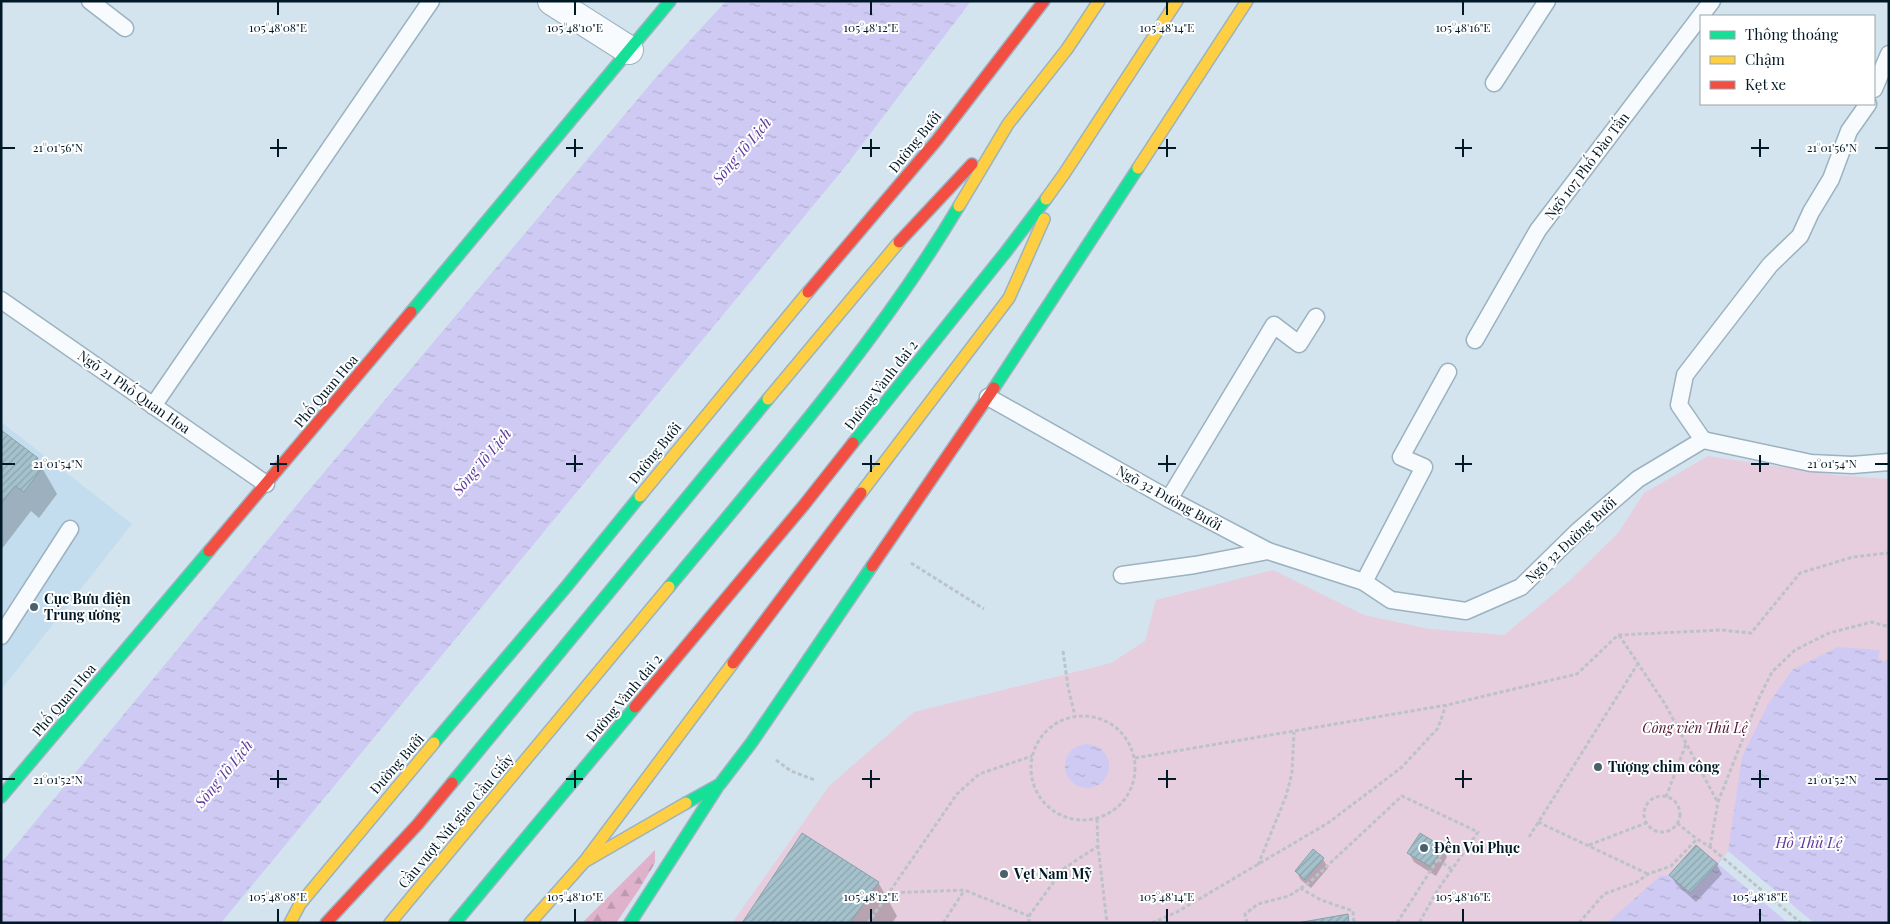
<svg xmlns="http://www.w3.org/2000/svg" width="1890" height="924" font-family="'Playfair Display',serif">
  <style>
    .built { fill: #c3ddee }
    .forest { fill: url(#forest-firs) }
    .green { fill: #e7cede }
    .water { fill: url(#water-ripples) }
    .pier { fill: #d3e4ef }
    .shadow { fill: #0003 }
    .building { fill: url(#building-hatch); stroke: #89a1aa }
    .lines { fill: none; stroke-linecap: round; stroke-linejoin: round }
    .lane-casing { stroke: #9bb2c0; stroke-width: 19 }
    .street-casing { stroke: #9bb2c0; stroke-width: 30 }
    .fast-casing { stroke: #9bb2c0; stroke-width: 14 }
    .slow-casing { stroke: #9bb2c0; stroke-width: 14 }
    .jam-casing { stroke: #9bb2c0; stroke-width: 14 }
    .path { stroke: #bcc3c8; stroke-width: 3; stroke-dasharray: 4 2.5; stroke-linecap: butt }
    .lane { stroke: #f8fbfd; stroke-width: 16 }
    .street { stroke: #f8fbfd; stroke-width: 28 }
    .fast { stroke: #16e098; stroke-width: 11 }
    .slow { stroke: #ffcf43; stroke-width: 11 }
    .jam { stroke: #f24e42; stroke-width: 11 }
    .ticks { fill: none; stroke: #011927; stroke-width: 2 }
    .poi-dot { fill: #4a606d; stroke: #fff; stroke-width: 2 }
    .labels { text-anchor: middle; stroke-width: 4; stroke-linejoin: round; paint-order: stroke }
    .street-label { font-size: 14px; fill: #011927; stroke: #fff }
    .poi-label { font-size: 14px; font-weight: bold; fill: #011927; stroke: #fff; text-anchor: start }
    .park-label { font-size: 14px; font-style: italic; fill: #4d112c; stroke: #fff }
    .water-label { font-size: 15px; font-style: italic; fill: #5f399d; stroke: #fff }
    .ticks-label { font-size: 12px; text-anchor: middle; fill: #011927; stroke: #fff; stroke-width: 4; stroke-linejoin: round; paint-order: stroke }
  </style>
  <defs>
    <pattern id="forest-firs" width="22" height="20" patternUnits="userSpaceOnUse" patternTransform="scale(1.25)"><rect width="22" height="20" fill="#dfb1ca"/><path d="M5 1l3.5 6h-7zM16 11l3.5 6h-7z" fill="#be98ae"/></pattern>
    <pattern id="water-ripples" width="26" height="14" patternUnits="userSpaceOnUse" patternTransform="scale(1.25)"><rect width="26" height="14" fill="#cfcaf3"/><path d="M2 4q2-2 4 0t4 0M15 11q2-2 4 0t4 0" fill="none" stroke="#b0add0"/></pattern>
    <pattern id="building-hatch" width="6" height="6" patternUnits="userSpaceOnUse" patternTransform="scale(1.25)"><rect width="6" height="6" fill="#a5c1cb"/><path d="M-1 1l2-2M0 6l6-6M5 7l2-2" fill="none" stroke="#8ca5ae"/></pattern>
  </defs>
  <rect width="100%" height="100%" fill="#d3e4ef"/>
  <!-- built -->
  <path class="built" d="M1 422 132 524 1 690Z"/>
  <!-- forest -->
  <path class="forest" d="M655 850V863L638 891 616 923H582Z"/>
  <!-- green -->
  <path class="green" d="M1708 456 1835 475 1889 479V923H732L829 786 914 712 1111 663 1145 641 1156 600 1273 570 1364 615 1429 629 1504 635 1569 581 1618 533 1644 493Z"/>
  <!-- water -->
  <g class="water">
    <path d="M726 1H971L845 167 221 923H1V863L310 489 658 75Z"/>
    <path d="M1838 647 1880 650 1878 659 1889 662V923H1607L1660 876 1669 875 1690 893 1728 851 1742 757 1767 706 1792 670Z"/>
    <circle cx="1087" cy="766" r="22"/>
  </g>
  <!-- pier -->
  <path class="pier" d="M1728 851 1814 923H1788L1718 864Z"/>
  <!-- shadow -->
  <g class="shadow">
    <path d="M1 432 37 459 57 494 39 518 31 511 1 550Z"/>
    <path d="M1442 848 1447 857 1436 876 1414 862 1409 853Z"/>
    <path d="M1323 859 1328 868 1311 888 1301 880 1296 871Z"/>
    <path d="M1717 865 1722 874 1696 902 1676 884 1671 875Z"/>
    <path d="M878 882 897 916 892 923H744Z"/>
  </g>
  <!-- building -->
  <g class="building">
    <path d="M1 430 38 458 36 461 43 467 24 492 15 486 1 504Z"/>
    <path d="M802 833 879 882 850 923H742Z"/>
    <path d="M1420 833 1443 847 1431 867 1407 853Z"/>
    <path d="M1696 845 1718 864 1690 893 1669 875Z"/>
    <path d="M1313 849 1324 858 1305 880 1295 871Z"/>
    <path d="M1348 914 1349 923H1297Z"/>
  </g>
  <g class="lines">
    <defs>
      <g id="lane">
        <path d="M90 1 125 28"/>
        <path d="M1494 83 1547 1"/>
        <path d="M1874 89 1889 54"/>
        <path d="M1 300 266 484"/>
        <path d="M1475 340 1538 230 1712 1"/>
        <path d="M988 397 1169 499 1268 551 1364 582 1391 600 1466 611 1521 587 1578 531 1638 479 1703 440"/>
        <path d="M153 406 431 1"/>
        <path d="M1703 440 1679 405 1685 375 1770 265 1800 236 1811 212 1831 179 1849 131 1868 104"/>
        <path d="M1703 440 1811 463 1852 465 1889 462"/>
        <path d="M1169 499 1274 325 1299 344 1316 317"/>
        <path d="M1122 575 1195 565 1268 551"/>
        <path d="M1364 582 1424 467 1401 457 1448 372"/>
        <path d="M1 636 70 529"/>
      </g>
      <path id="street" d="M552 1 629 50"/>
      <g id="fast">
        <path d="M411 312 670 1"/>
        <path d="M994 388 1138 168"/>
        <path d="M853 443 1005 253 1046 199"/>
        <path d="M669 587C770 465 877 343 959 206"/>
        <path d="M434 743 566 587 640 496"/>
        <path d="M452 783 768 399"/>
        <path d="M1 797 209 551"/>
        <path d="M686 803 720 784 752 742 872 566"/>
        <path d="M455 923 635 707"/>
        <path d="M630 923 717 788"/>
      </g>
      <g id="slow">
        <path d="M1138 168 1247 1"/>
        <path d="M1046 199 1064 174 1177 1"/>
        <path d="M959 206 1008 124 1067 49 1099 1"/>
        <path d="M768 399 899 242"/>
        <path d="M861 493 1009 298 1044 219"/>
        <path d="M640 496 808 292"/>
        <path d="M584 862 733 663"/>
        <path d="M290 923 300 904 434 743"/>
        <path d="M390 923 669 587"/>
        <path d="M530 923 584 862 686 803"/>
      </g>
      <g id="jam">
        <path d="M899 242 972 164"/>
        <path d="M808 292 937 140 1044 1"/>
        <path d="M209 551 411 312"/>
        <path d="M872 566 994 388"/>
        <path d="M733 663 861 493"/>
        <path d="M635 707 804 505 853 443"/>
        <path d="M326 923 418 824 452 783"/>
      </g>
    </defs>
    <!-- lane casing -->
    <use href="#lane" class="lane-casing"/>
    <!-- street casing -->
    <use href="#street" class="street-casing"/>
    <!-- fast casing -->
    <use href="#fast" class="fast-casing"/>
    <!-- slow casing -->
    <use href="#slow" class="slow-casing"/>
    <!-- jam casing -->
    <use href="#jam" class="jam-casing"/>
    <!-- path -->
    <g class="path">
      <path d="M911 563 984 609"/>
      <path d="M1619 635 1665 704 1717 801"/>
      <path d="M1063 651 1068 687 1075 716"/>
      <path d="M1888 662 1889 660"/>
      <circle cx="1083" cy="768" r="52"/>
      <path d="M1135 758 1447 705 1577 674 1618 635 1721 630 1751 633 1800 573 1853 557 1889 553"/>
      <path d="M776 760 791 771 815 780"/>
      <circle cx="1662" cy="814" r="18"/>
      <path d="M1666 797 1686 744"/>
      <path d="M1097 819 1098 846 1107 923"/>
      <path d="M1538 822 1648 874"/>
      <path d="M1677 823 1697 839 1710 847 1801 923"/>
      <path d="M1529 837 1637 665"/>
      <path d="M1589 845 1646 823"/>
      <path d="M1710 847 1718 802 1758 700 1772 672 1795 650 1829 633 1872 622 1889 627"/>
      <path d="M1438 859 1452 870"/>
      <path d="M1258 865 1286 796 1292 773 1294 732"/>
      <path d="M1300 888 1321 900 1353 911 1354 923"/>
      <path d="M888 893 964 890 1029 916"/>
      <path d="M868 923 957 794 979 774 1032 756"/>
      <path d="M943 923 964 891"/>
      <path d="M1029 923V916L1063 869 1098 846"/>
      <path d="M1152 923 1177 912 1328 823 1402 767 1438 728 1446 705"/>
      <path d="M1247 923 1245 914 1258 904 1289 896 1310 882 1402 796 1478 832 1437 891 1419 923"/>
      <path d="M1397 923 1445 848"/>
      <path d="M1579 923 1604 894 1637 882 1648 874 1671 866 1697 839"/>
    </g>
    <!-- lane -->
    <use href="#lane" class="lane"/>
    <!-- street -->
    <use href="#street" class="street"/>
    <!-- fast -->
    <use href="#fast" class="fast"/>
    <!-- slow -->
    <use href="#slow" class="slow"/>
    <!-- jam -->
    <use href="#jam" class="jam"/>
  </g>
  <!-- ticks -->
  <path class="ticks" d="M278 2V15M575 2V15M871 2V15M1167 2V15M1463 2V15M278 139V157M575 139V157M871 139V157M1167 139V157M1463 139V157M1760 139V157M2 148H15M270 148H287M566 148H583M862 148H880M1158 148H1176M1455 148H1472M1751 148H1769M1875 148H1888M278 455V472M575 455V472M871 455V472M1167 455V472M1463 455V472M1760 455V472M2 464H15M270 464H287M566 464H583M862 464H880M1158 464H1176M1455 464H1472M1751 464H1769M1875 464H1888M278 770V788M575 770V788M871 770V788M1167 770V788M1463 770V788M1760 770V788M2 779H15M270 779H287M566 779H583M862 779H880M1158 779H1176M1455 779H1472M1751 779H1769M1875 779H1888M278 909V922M575 909V922M871 909V922M1167 909V922M1463 909V922M1760 909V922"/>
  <!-- markers -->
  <g class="poi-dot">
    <circle cx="34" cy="607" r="5"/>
    <circle cx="1598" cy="767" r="5"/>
    <circle cx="1424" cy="848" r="5"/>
    <circle cx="1004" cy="874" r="5"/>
  </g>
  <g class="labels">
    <!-- street labels -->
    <g class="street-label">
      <text transform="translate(915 142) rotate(-51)" y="5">Đường Bưởi</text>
      <text transform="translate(1587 166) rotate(-53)" y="5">Ngõ 107 Phố Đào Tấn</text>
      <text transform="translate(881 385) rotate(-52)" y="5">Đường Vành đai 2</text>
      <text transform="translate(326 391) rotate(-50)" y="5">Phố Quan Hoa</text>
      <text transform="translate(134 392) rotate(35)" y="5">Ngõ 21 Phố Quan Hoa</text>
      <text transform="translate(655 453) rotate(-51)" y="5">Đường Bưởi</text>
      <text transform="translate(1169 498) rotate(29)" y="5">Ngõ 32 Đường Bưởi</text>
      <text transform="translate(1571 540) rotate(-43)" y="5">Ngõ 32 Đường Bưởi</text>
      <text transform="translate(624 698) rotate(-50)" y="5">Đường Vành đai 2</text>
      <text transform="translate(64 700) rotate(-50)" y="5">Phố Quan Hoa</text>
      <text transform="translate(397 764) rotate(-49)" y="5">Đường Bưởi</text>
      <text transform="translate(456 821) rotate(-50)" y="5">Cầu vượt Nút giao Cầu Giấy</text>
    </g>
    <!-- poi labels -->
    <g class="poi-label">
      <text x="44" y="604">Cục Bưu điện<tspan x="44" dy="16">Trung ương</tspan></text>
      <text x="1608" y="772">Tượng chim công</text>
      <text x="1434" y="853">Đền Voi Phục</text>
      <text x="1014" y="879">Vẹt Nam Mỹ</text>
    </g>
    <!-- park labels -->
    <g class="park-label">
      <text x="1695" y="733">Công viên Thủ Lệ</text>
    </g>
    <!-- water labels -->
    <g class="water-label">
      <text transform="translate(742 151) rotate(-50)" y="5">Sông Tô Lịch</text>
      <text transform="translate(482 462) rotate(-50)" y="5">Sông Tô Lịch</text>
      <text transform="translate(224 774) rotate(-51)" y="5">Sông Tô Lịch</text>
      <text x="1809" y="848">Hồ Thủ Lệ</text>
    </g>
  </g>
  <g class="ticks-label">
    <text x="278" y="32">105°48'08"E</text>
    <text x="575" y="32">105°48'10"E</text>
    <text x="871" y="32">105°48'12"E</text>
    <text x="1167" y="32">105°48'14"E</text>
    <text x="1463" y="32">105°48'16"E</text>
    <text x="58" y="152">21°01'56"N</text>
    <text x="1832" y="152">21°01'56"N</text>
    <text x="58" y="468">21°01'54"N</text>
    <text x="1832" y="468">21°01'54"N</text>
    <text x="58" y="784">21°01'52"N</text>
    <text x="1832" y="784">21°01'52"N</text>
    <text x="278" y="901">105°48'08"E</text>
    <text x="575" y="901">105°48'10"E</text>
    <text x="871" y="901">105°48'12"E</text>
    <text x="1167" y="901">105°48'14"E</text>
    <text x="1463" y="901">105°48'16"E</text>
    <text x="1760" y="901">105°48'18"E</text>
  </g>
  <!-- border -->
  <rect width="1890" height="924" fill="none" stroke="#011927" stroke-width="5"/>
  <!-- legend -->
  <rect x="1700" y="15" width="175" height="90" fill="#ffffff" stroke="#99a3a9"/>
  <rect x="1710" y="31" width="25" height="8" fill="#16e098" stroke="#99a3a9"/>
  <text x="1745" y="40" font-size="15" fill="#011927">Thông thoáng</text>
  <rect x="1710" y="56" width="25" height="8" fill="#ffcf43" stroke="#99a3a9"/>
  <text x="1745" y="65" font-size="15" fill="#011927">Chậm</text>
  <rect x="1710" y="81" width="25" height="8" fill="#f24e42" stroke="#99a3a9"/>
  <text x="1745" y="90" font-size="15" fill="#011927">Kẹt xe</text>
</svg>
